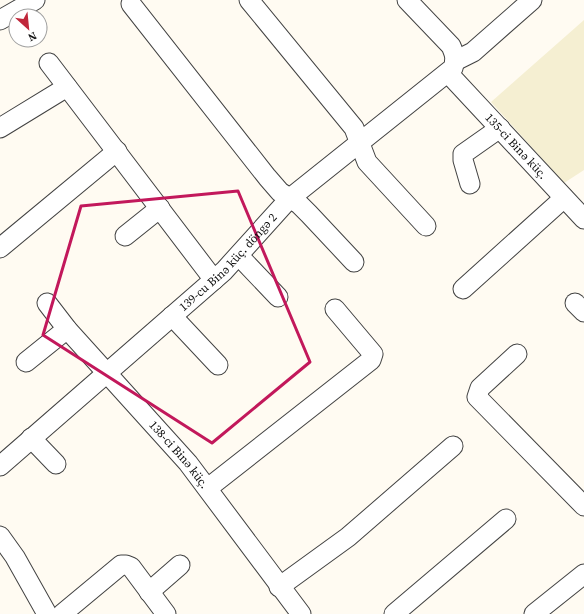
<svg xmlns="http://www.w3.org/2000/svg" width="584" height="614" font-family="'Source Serif 4',serif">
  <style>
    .farmland { fill: #f5efd2 }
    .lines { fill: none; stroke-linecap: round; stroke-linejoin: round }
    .minor-casing { stroke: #424242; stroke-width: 21 }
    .minor { stroke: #fff; stroke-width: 19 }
    .marked { fill: none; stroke: #c2185b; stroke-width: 3; stroke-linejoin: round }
    .labels { text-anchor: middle; stroke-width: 4; stroke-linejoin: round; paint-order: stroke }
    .street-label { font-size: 12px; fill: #0f0f0f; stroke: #fff }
  </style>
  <rect width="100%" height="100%" fill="#fffbf2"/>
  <!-- farmland -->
  <path class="farmland" d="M584 20V170L564 183 491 102Z"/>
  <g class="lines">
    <defs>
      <g id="minor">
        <path d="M249 0 354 128 367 162 426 226"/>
        <path d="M131 4 267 177 280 192 299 204 309 214 354 262"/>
        <path d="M0 20 35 0"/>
        <path d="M455 61 473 52 532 0"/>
        <path d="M49 63 214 280"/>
        <path id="s1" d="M448 73 584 219"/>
        <path d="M0 128 67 87"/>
        <path d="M470 184 463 160V154L500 128"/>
        <path d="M125 236 160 208"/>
        <path d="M0 248 117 151"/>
        <path d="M239 256 278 297"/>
        <path d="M463 289 564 198"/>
        <path id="s2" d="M47 303 67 329 188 463 301 614"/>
        <path d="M575 303 584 312"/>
        <path d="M172 316 218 365"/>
        <path d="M517 354 480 388 477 397 584 506"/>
        <path d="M26 362 67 329"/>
        <path d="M31 438 56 464"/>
        <path id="s3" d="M0 466 224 271 289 199 453 68C456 59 455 55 451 46L407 0"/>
        <path d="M208 488 371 360 373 354 335 309"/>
        <path d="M0 536 15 557 47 614"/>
        <path d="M279 587 348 537 453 446"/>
        <path d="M149 592 180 565"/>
        <path d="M62 614 121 565H126L131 567 166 614"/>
        <path d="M394 614 506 519"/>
        <path d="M534 614 584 574"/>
      </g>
    </defs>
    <!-- minor casing -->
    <use href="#minor" class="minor-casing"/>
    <!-- minor -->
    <use href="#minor" class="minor"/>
  </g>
  <!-- marked area -->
  <path class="marked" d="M238 191 310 362 212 443 43 335 81 206Z"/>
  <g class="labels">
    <!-- street labels -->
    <g class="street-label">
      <text dy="4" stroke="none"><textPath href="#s1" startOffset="100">135-ci Binə küç.</textPath></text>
      <text dy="4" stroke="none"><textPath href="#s3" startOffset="306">139-cu Binə küç. döngə 2</textPath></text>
      <text dy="4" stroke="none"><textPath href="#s2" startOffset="201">138-ci Binə küç.</textPath></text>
    </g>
  </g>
  <!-- north arrow -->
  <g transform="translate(28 28) rotate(153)"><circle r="19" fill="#ffffff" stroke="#9f9f9f"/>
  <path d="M0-3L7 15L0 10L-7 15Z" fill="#c0273b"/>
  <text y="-6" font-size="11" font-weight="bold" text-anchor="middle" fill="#0f0f0f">N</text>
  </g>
</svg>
